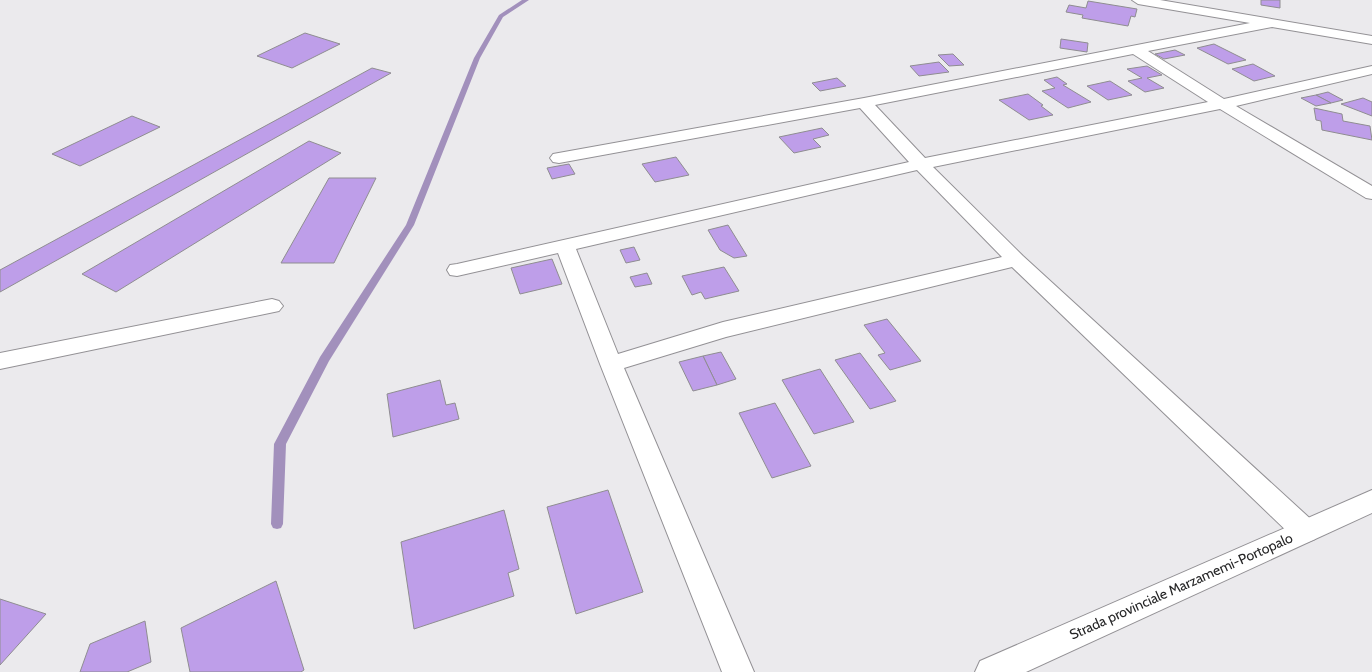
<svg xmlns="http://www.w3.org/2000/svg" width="1372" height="672" font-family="Cabin,sans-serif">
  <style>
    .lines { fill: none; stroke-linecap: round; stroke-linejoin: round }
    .stream { fill: #a290bc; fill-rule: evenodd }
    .building { fill: #be9ee9; stroke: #8f8d91 }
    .minor-casing { stroke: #939195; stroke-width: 2 }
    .tertiary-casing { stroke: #939195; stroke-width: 2 }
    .minor { fill: #fff; fill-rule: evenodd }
    .tertiary { fill: #fff; fill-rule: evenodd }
    .labels { text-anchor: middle; stroke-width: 3; stroke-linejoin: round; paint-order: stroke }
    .near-street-label { font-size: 14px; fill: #252526; stroke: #fff }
  </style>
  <rect width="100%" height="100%" fill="#ebeaed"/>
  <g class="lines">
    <!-- stream -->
    <path class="stream" d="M522 0H529L503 17 480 58 414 225 329 361 286 444 283 524 281 528 277 529 273 528 271 524 274 444 320 357 406 225 474 58 499 15Z"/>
  </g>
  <!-- building -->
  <g class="building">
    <path d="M1261 0H1280V8L1261 5Z"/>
    <path d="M1088 1 1137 9 1135 17 1131 16 1128 26 1082 18 1083 15 1066 12 1069 5 1086 8Z"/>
    <path d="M305 33 340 44 292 68 257 56Z"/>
    <path d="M1061 39 1088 43 1087 52 1060 48Z"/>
    <path d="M1214 44 1246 60 1228 64 1197 48Z"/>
    <path d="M1175 50 1185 55 1164 59 1155 54Z"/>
    <path d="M953 54 964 65 949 66 938 55Z"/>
    <path d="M939 62 949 72 919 76 910 66Z"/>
    <path d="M1253 64 1275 76 1254 81 1232 69Z"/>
    <path d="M1147 66 1162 75 1147 78 1164 88 1145 92 1128 81 1142 78 1127 69Z"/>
    <path d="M372 68 391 73 0 292V270Z"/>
    <path d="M1057 77 1067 84 1063 85 1091 102 1068 108 1042 91 1055 88 1044 80Z"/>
    <path d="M837 78 846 86 820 91 812 83Z"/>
    <path d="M1110 81 1132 95 1108 100 1087 86Z"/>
    <path d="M1328 92 1343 100 1331 103 1316 95Z"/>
    <path d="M1028 94 1043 105 1041 106 1053 115 1029 120 999 100Z"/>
    <path d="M1316 95 1331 103 1316 106 1301 98Z"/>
    <path d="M1363 98 1372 102V116L1341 104Z"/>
    <path d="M1314 108 1342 114 1343 121 1370 126 1372 140 1322 130 1321 121 1316 120Z"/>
    <path d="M132 116 160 127 80 166 52 154Z"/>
    <path d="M822 128 829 135 813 139 821 147 794 153 779 137Z"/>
    <path d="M309 141 341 153 116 292 82 274Z"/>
    <path d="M676 157 689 175 655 182 642 164Z"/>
    <path d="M569 164 575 174 552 179 547 168Z"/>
    <path d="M329 178H376L334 263H281Z"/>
    <path d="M728 225 747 256 734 258 720 250 708 230Z"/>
    <path d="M634 247 640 260 626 263 620 250Z"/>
    <path d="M552 259 562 284 520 294 511 268Z"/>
    <path d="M724 267 739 291 705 299 701 292 692 295 682 276Z"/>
    <path d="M647 273 652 284 635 287 630 277Z"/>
    <path d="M887 319 921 361 890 370 878 355 885 353 864 325Z"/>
    <path d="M721 352 736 379 717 385 703 356Z"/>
    <path d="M860 353 896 401 870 409 835 360Z"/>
    <path d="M703 356 717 385 693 391 679 362Z"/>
    <path d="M820 369 854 422 814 434 782 380Z"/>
    <path d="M440 380 446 405 455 403 459 419 393 437 387 394Z"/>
    <path d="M775 403 811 466 772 478 739 413Z"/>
    <path d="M608 490 643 592 576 614 547 507Z"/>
    <path d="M504 510 519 569 508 573 514 596 414 629 401 542Z"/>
    <path d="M276 581 304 670 301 672H190L181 628Z"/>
    <path d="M0 599 46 614 0 665Z"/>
    <path d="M145 621 151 662 127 672H80L90 644Z"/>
  </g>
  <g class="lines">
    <defs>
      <g id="minor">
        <path d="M1132 0H1160L1372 36V44L1272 27 1148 51 1224 99 1372 66V74L1236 106 1372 186V199L1366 198 1220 109 933 167 1023 256 1315 523 1319 531 1315 539 1305 543 1295 539 1012 267 726 337 624 368 754 672H722L600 364 558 253 457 276 450 275 447 270 450 265 457 264 909 162 860 108 559 163 553 162 550 158 553 154 864 98 1250 23 1138 4ZM1133 54 1208 102 925 158 875 105ZM917 170 1002 257 723 322 618 354 576 249Z"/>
        <path d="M272 299 279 301 283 306 279 311 0 369V353Z"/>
      </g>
      <path id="tertiary" d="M1372 490V513L1026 672H975L980 661Z"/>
    </defs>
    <!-- minor casing -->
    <use href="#minor" class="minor-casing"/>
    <!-- tertiary casing -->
    <use href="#tertiary" class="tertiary-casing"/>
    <!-- minor -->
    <use href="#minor" class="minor"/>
    <!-- tertiary -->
    <use href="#tertiary" class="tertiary"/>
  </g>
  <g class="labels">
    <!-- near-street labels -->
    <g class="near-street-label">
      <text transform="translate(1181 586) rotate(-24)" y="5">Strada provinciale Marzamemi-Portopalo</text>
    </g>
  </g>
</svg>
